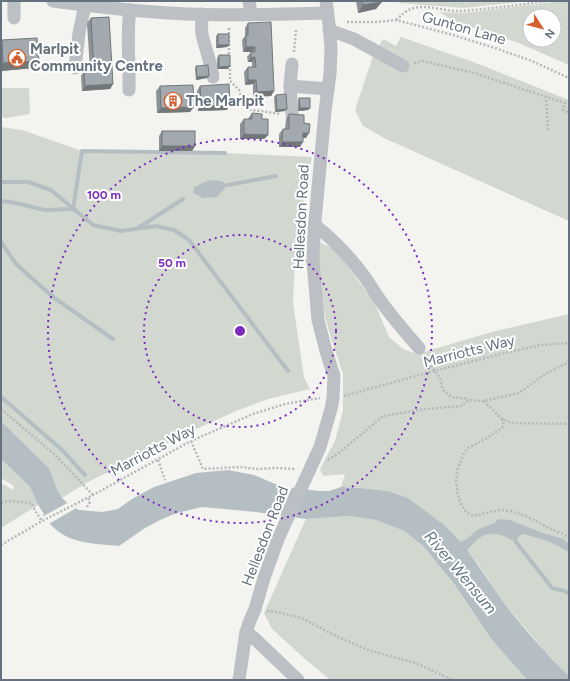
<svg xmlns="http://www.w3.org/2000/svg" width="570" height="681" font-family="Figtree,sans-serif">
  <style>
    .green { fill: #d2d8cf; fill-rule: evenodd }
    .water { fill: #b5bfc3 }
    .pier { fill: #f3f3ef }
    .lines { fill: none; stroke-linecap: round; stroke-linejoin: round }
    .stream { stroke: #b5bfc3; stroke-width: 4 }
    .path { stroke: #b6b8bb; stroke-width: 2.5; stroke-dasharray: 2 2; stroke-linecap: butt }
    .minor { stroke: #bcbfc3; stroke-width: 13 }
    .wall { fill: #8c9296 }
    .shaded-wall { fill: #72777a }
    .building { fill: #a3aaaf; stroke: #72777a }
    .ring { fill: none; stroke: #7b2cbf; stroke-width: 2; stroke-dasharray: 2 4 }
    .labels { text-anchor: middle; stroke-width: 4; stroke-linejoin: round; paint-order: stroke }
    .street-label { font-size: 15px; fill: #65717e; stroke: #fff }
    .poi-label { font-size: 15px; font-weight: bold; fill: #65717e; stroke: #fff; text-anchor: start }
    .water-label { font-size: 16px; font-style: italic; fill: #657983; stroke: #fff }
    .centre { fill: #7b2cbf; stroke: #fff; stroke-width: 2 }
    .ring-label { font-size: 12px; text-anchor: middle; font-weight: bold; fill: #7b2cbf; stroke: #fff; stroke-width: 4; stroke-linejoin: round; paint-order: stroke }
  </style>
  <rect width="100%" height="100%" fill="#f3f3ef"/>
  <!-- green -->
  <g class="green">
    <path d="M399 1H529L464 8 399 3Z"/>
    <path d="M561 1H569V65L516 42 456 22 439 12 456 13 473 12ZM530 16H554V40H530Z"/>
    <path d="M401 37 476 63 569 100V221L384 138 363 126 355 110 373 56 383 39 396 46Z"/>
    <path d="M3 88H29L30 114 6 118 1 117V89Z"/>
    <path d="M1 127 22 130 82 151 225 153 312 157 301 216 295 256 293 303 304 377 310 389 268 399 236 411 194 430 86 483 62 498 57 489 49 468 1 421Z"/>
    <path d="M320 242 333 249 345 262 375 304 389 337 403 349 417 354 492 332 569 314V676L544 650 514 615 497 593 479 565 457 538 407 498 388 491 361 488 341 487 345 474 323 476 320 469 335 441 343 410V374L331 338 322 306 318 263Z"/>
    <path d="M1 459 30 487 38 505 30 510 1 528V483L13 490 14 486 1 478Z"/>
    <path d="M350 516 376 520 404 531 423 546 455 585 492 640 527 680H330L304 658 272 629 264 613 306 519Z"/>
  </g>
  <!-- water -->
  <g class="water">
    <path d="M209 180 221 181 228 185 217 197 203 198 193 193 194 187Z"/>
    <path d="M1 421 49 468 57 489 62 498 70 505 79 510 102 512 118 509 132 499 154 487 196 473 228 470 254 475 280 486 319 491H329L341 487 361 488 388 491 408 498 444 525 461 542 468 538 477 530 494 523 499 519 510 520 540 532 563 539 569 544V552L548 541 523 534 519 536 516 542C505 536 493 530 481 537 476 540 471 546 467 550 478 564 487 579 497 593 518 623 543 650 569 676V680H527L492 640 455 585 423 546 404 531 376 520 350 516 306 519 256 512 202 507 177 513 160 520 145 528 119 546C88 543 62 544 43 515L44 514 38 505 30 487 1 459Z"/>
  </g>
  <!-- pier -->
  <g class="pier">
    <path d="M289 485H293L279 517 275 516Z"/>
    <path d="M69 502 78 507 47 525 42 517Z"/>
  </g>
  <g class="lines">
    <!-- stream -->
    <g class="stream">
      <path d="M1 182H28L51 190 93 225 121 231 156 226 174 230 189 240 288 371"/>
      <path d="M228 185 276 176"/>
      <path d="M1 201 11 202 45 210 73 209 82 151 225 153"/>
      <path d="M138 228 183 199"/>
      <path d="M1 242 16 264 53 297 113 339"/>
      <path d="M1 397 61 449 85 475"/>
      <path d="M516 542 552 588 565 591 569 594"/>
    </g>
    <!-- path -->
    <g class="path">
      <path d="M396 20C402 15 406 10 414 8 428 4 445 12 460 11 489 9 518 5 547 1"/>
      <path d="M347 22H377L396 20 453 35 495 48 532 61 569 78"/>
      <path d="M294 52 296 30"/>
      <path d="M229 58V27"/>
      <path d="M414 63 423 61 474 73 565 103 563 110 569 113"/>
      <path d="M230 65V81L239 90 245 107 250 110 261 111 280 114"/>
      <path d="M546 96 548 131"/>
      <path d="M426 359 440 378 443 390 451 397 469 399"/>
      <path d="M344 396 434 371 505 353 541 345 569 343"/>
      <path d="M484 401 502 419 512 423 569 424"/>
      <path d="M1 409 54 454 93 495"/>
      <path d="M502 419 504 422 502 428 487 438 468 448 464 453 458 468 456 480 458 495 461 504 466 512 473 516 499 510 511 511 526 516 547 527 569 537"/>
      <path d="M191 441 203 469 241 467 256 469 276 468 296 469"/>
      <path d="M158 460 165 480"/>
      <path d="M328 460 339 453 383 416 426 409 461 406 469 400 483 401 519 393 545 374 569 362"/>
      <path d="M1 503 9 501 31 503 37 514 42 521"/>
      <path d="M87 507 90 502 88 497"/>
      <path d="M1 545 42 521 93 495 191 441 253 414 285 404 320 398"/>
      <path d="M267 611H273L302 618 334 635 368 650 416 663 453 680"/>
    </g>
    <!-- minor -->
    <g class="minor">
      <path d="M53 1C97 7 142 12 187 14 234 16 281 14 328 13"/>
      <path d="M249 1 251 14"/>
      <path d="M202 14C202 21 201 27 202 34 205 48 211 62 213 77"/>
      <path d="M14 18V1"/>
      <path d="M329 30 354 39 403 66"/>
      <path d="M75 68 79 33 85 5"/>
      <path d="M290 86 292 64"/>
      <path d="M129 90C130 63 126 36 130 10"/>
      <path d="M292 115 290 86 328 89"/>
      <path d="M315 225C334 240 350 257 364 276 370 284 374 292 380 300 392 317 405 332 419 348"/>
      <path d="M246 632 253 637 298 680"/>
      <path d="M239 680 246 632 251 618 255 609 264 578 278 539 320 447 331 409 333 398 334 376 326 351 318 320 313 262 314 232 325 111 330 74 331 48 329 24 326 1"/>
    </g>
  </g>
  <!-- wall -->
  <g class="wall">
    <path d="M356 1H381L376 9 358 13Z"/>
    <path d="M91 18 113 84 110 89 82 91 81 76 84 71 90 70 87 23Z"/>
    <path d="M248 23 274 91 271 96 253 97V84L245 85 244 72 248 67H252V62H248L247 57 251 52H243L242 40 245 36V28Z"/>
    <path d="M218 34 229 45 227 47 216 48V36Z"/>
    <path d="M2 40 39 61 34 68 1 71V42Z"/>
    <path d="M219 55 228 69H217V58Z"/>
    <path d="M196 66 209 76 207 78 196 80 195 69Z"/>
    <path d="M160 86 190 112 157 113 156 91Z"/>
    <path d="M200 86 227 110 198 111 197 91Z"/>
    <path d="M276 95 287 109 285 111 275 112 274 97Z"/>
    <path d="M299 98 310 108 308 110 298 111V101Z"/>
    <path d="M252 113 262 119 268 135 264 139H240V124L244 119H248Z"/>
    <path d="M289 114 304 123 306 138H303L300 147H279V134L283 129H285L286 119Z"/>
    <path d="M162 131 195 146 192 151H159V136Z"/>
  </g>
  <!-- shaded-wall -->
  <g class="shaded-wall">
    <path d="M382 2 376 9 358 13 363 5Z"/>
    <path d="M218 45H229L227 47 216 48Z"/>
    <path d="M246 47H255L251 52H243Z"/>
    <path d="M255 57 252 62H248L251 58Z"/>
    <path d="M39 61 34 68 1 71V67L3 63Z"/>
    <path d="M230 66 228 69H217L219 67Z"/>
    <path d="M209 76 207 78 196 80 197 77Z"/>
    <path d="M248 80H256L253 84 245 85Z"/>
    <path d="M113 84 110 89 82 91 85 86Z"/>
    <path d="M274 91 271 96 253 97 257 92Z"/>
    <path d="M230 105 227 110 198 111 201 106Z"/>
    <path d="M194 107 190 112 157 113 161 108Z"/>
    <path d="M300 108H310L308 110 298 111Z"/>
    <path d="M287 109 285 111 275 112 277 110Z"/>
    <path d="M303 133H309L306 138H300Z"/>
    <path d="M244 134 268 135 264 139H240Z"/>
    <path d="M282 142H303L300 147H279Z"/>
    <path d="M162 146H195L192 151H159Z"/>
  </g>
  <!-- building -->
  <g class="building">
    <path d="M362 1H381L382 2 363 5Z"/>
    <path d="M109 17 113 84 85 86 84 71 94 70 91 18Z"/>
    <path d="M271 22 274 91 257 92 256 80H248V67H256L255 57 251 58V52H255V47H246V35H248V23Z"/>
    <rect x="218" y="34" width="11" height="11"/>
    <path d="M37 38 39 61 3 63 2 40Z"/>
    <path d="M219 55H230V66L219 67Z"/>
    <path d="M208 65 209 76 197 77 196 66Z"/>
    <path d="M229 84 230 105 201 106 200 86Z"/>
    <path d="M193 85 194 107 161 108 160 86Z"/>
    <path d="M286 94 287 109 277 110 276 95Z"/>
    <path d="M299 98H310V108H300Z"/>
    <path d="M252 113 262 114V119H268V135L244 134V119H252Z"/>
    <path d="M289 114 304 115V123L310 124 309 133H303V142H282L283 129H289Z"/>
    <rect x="162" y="131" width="33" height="15"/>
  </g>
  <!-- distance rings -->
  <g class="ring">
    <circle cx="240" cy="331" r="96"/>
    <circle cx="240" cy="331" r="192"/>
  </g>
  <!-- icons -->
  <defs>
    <symbol id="civic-ring" viewBox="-11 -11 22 22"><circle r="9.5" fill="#fff" stroke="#d3602f" stroke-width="1.5"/><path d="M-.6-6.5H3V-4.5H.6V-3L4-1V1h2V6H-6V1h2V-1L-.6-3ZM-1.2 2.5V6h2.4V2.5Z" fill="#d3602f"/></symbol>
    <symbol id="building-ring" viewBox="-11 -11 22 22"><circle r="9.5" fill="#fff" stroke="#d3602f" stroke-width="1.5"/><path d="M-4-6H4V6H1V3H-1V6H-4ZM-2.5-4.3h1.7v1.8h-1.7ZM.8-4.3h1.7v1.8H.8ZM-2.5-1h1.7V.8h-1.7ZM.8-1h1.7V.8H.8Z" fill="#d3602f"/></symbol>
  </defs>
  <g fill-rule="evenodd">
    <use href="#civic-ring" x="7" y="48" width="20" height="20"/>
    <use href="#building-ring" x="163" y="91" width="20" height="20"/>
  </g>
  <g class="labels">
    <!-- street labels -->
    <g class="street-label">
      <text transform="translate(464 28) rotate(16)" y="5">Gunton Lane</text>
      <text transform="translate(301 217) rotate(-87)" y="5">Hellesdon Road</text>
      <text transform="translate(469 351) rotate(-14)" y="5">Marriotts Way</text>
      <text transform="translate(153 450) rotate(-28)" y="5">Marriotts Way</text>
      <text transform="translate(265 536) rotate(-69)" y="5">Hellesdon Road</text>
    </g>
    <!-- poi labels -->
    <g class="poi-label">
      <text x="30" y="54">Marlpit<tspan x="30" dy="17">Community Centre</tspan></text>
      <text x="186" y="106">The Marlpit</text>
    </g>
    <!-- water labels -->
    <g class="water-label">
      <text transform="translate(461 572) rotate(50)" y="6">River Wensum</text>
    </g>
  </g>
  <circle cx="240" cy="331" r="6" class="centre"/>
  <g class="ring-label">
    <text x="104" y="199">100 m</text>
    <text x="172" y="267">50 m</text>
  </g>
  <!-- border -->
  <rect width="570" height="681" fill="none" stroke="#65717e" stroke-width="4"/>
  <!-- north arrow -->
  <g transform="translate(542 28) rotate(126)"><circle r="19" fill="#ffffff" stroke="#c1c6cb"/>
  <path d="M0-3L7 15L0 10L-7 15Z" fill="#d3602f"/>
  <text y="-6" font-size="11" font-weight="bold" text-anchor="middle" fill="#65717e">N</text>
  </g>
</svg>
